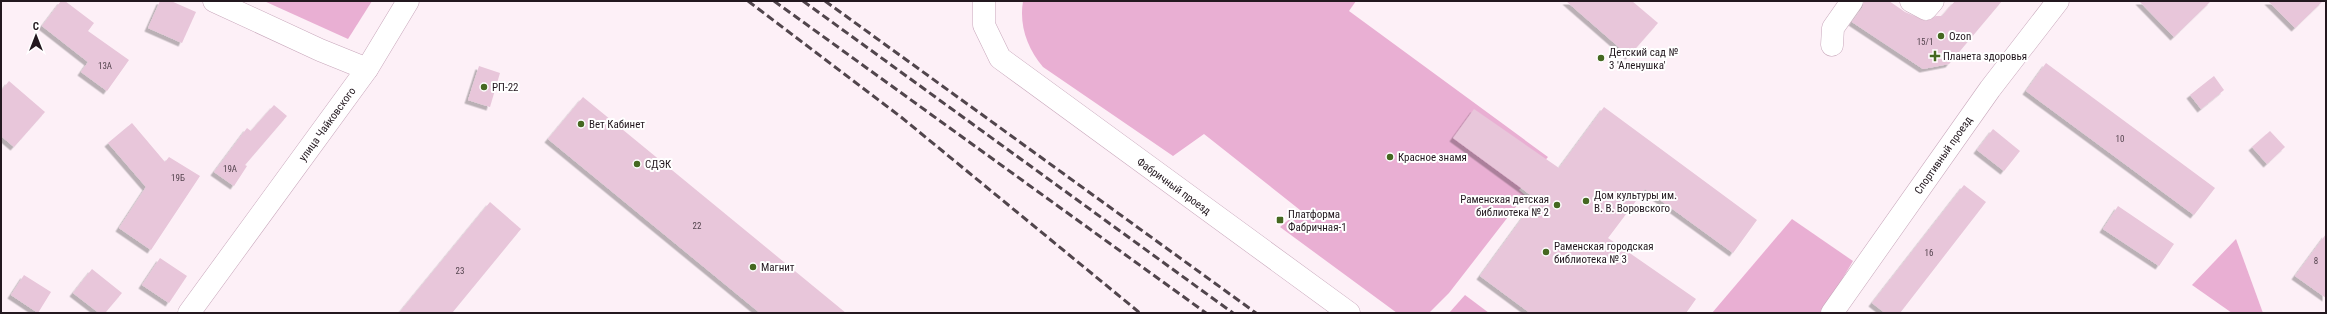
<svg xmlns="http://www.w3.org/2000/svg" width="2327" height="314" font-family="'Roboto Condensed',sans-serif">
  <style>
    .green { fill: #e9afd3 }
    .building { fill: #e8c6da; filter: url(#shadow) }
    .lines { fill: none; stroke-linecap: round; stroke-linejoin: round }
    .minor-casing { stroke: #c8a7bb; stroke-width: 23 }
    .major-casing { stroke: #c8a7bb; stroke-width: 23 }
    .minor { stroke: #fff; stroke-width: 22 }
    .major { stroke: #fff; stroke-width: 22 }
    .rail { stroke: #51454c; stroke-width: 3; stroke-dasharray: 8 4; stroke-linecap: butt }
    .poi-dot { fill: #456821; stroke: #fff; stroke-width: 1.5 }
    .labels { text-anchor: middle; stroke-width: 4; stroke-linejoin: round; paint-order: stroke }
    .number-label { font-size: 9px; fill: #54444e }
    .poi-label { font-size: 11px; fill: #23181f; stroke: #fff; text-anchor: start }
    .street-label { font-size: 11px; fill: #23181f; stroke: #fff }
  </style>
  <defs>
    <filter id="shadow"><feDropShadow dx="-3.5" dy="3.5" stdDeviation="0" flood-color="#0004"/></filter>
  </defs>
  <rect width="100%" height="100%" fill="#fdf0f7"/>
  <!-- green -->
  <g class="green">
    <path d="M264 1H372L348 39Z"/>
    <path d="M1023 1H1356L1349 11 1548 157 1519 190 1525 195 1449 293 1429 313H1397L1280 227 1300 210 1204 134 1173 156 1043 67C1027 48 1019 25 1023 1Z"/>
    <path d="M1792 219 1853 261 1822 313H1712Z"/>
    <path d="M2236 239 2263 313H2232L2192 285Z"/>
    <path d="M1465 295 1489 313H1449Z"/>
  </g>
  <!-- building -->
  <g class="building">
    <path d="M61 1H65L94 23 88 31 129 60 107 91 81 72 88 62 42 26Z"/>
    <path d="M160 1H171L196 12 182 43 148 28Z"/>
    <path d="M1566 1H1632L1658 23 1629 56Z"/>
    <path d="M1864 1H1889L1905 12 1926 21 1936 16H1942L1955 1H2002L1949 64 1923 69 1852 22 1862 8Z"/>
    <path d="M2139 1H2211L2174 37Z"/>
    <path d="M2268 1H2323L2295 28Z"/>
    <path d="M2046 63 2215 188 2194 215 2026 91Z"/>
    <path d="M479 66 500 73 490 107 468 100Z"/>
    <path d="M2214 76 2224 90 2201 109 2190 95Z"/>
    <path d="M9 81 45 112 14 147 1 136V91Z"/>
    <path d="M583 97 846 313H760L548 139Z"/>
    <path d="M274 105 287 116 245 165 247 166 234 186 214 172 247 128 251 131Z"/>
    <path d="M1604 107 1757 220 1733 253 1645 189 1608 238 1696 299 1686 313H1530L1480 276 1536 199 1453 138 1474 109 1559 168Z"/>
    <path d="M132 123 165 162 169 157 200 176 151 250 119 228 146 187 108 143Z"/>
    <path d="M1993 129 2020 151 2004 171 1977 150Z"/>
    <path d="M2270 131 2285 147 2267 164 2252 147Z"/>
    <path d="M1964 185 1986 202 1900 313H1885L1872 303Z"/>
    <path d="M490 202 521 229 452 313H399Z"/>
    <path d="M2118 206 2174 244 2159 266 2103 229Z"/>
    <path d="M2326 234V298L2295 276Z"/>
    <path d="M160 258 187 276 169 303 142 285Z"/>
    <path d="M92 269 122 293 105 313H99L73 293Z"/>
    <path d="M24 275 51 292 38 313 11 295Z"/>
  </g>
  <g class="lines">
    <defs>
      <g id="minor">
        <path d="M214 1 320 50 367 69"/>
        <path d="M1911 1 1926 9 1933 1"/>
        <path d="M1832 45 1833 28 1852 1"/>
        <path d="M189 313 367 69 408 1"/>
        <path d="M1832 313 1990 89 2058 1"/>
      </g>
      <path id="major" d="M984 1V25L1000 58 1349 313"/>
    </defs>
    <!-- minor casing -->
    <use href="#minor" class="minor-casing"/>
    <!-- major casing -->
    <use href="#major" class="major-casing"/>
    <!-- minor -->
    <use href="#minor" class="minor"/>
    <!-- major -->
    <use href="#major" class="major"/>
    <!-- rail -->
    <g class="rail">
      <path d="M748 1 901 117 1140 313"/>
      <path d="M774 1 1206 313"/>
      <path d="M803 1 1233 313"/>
      <path d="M825 1 1256 313"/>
    </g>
  </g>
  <!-- markers -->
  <g class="poi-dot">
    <circle cx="1941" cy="36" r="4"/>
    <path d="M1933 50h4v4h4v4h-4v4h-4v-4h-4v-4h4z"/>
    <circle cx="1601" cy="58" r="4"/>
    <circle cx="484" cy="87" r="4"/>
    <circle cx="581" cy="124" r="4"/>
    <circle cx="1390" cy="157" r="4"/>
    <circle cx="637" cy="164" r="4"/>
    <circle cx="1586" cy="201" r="4"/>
    <circle cx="1557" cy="205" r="4"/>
    <rect x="1276" y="216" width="8" height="8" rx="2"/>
    <circle cx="1546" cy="252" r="4"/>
    <circle cx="753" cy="267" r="4"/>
  </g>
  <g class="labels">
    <!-- number labels -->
    <g class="number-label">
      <text x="1925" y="45">15/1</text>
      <text x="105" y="69">13А</text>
      <text x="2120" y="142">10</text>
      <text x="230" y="172">19А</text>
      <text x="178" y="181">19Б</text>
      <text x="697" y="229">22</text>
      <text x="1929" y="256">16</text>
      <text x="2316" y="264">8</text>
      <text x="460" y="274">23</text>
    </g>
    <!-- poi labels -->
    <g class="poi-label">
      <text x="1949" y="40">Ozon</text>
      <text x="1609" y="56">Детский сад №<tspan x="1609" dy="13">3 'Аленушка'</tspan></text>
      <text x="1943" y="60">Планета здоровья</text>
      <text x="492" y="91">РП-22</text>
      <text x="589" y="128">Вет Кабинет</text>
      <text x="1398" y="161">Красное знамя</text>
      <text x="645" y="168">СДЭК</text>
      <text x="1594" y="199">Дом культуры им.<tspan x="1594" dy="13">В. В. Воровского</tspan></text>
      <text x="1549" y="203" text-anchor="end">Раменская детская<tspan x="1549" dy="13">библиотека № 2</tspan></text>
      <text x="1288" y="218">Платформа<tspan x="1288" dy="13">Фабричная-1</tspan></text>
      <text x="1554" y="250">Раменская городская<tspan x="1554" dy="13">библиотека № 3</tspan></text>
      <text x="761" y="271">Магнит</text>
    </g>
    <!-- street labels -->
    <g class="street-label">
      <text transform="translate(327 124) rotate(-54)" y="4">улица Чайковского</text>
      <text transform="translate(1943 155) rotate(-55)" y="4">Спортивный проезд</text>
      <text transform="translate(1174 186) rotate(36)" y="4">Фабричный проезд</text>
    </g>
  </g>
  <!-- border -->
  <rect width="2327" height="314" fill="none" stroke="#23181f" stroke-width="4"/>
  <!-- north arrow -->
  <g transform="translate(36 36)" stroke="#ffffff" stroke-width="3" paint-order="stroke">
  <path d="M0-3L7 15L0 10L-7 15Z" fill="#23181f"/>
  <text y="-6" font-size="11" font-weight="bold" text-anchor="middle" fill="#23181f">С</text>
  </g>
</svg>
